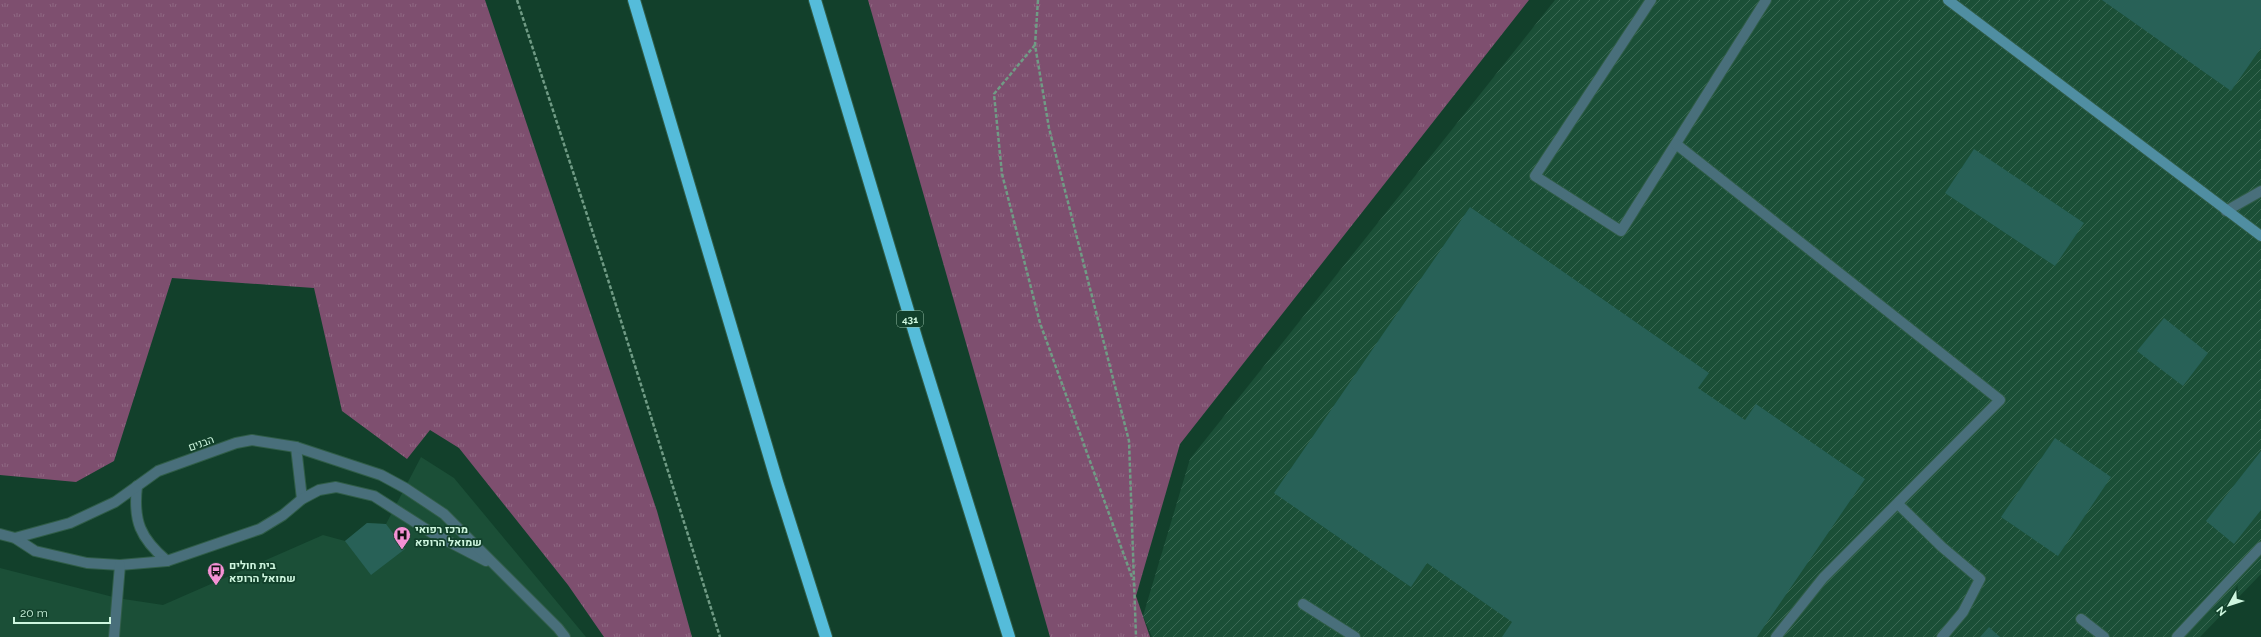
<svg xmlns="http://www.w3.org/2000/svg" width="2261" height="637" font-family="Raleway,Heebo,sans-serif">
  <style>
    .built { fill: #1b4f37 }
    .industrial { fill: url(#industrial-furrows) }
    .grass { fill: url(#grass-tufts) }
    .building { fill: #286157 }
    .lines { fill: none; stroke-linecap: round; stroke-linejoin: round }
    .lane-casing { stroke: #305d48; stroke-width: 12 }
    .street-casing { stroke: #305d48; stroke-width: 12 }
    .secondary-casing { stroke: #305d48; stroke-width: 12 }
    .highway-casing { stroke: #305d48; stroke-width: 14 }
    .path { stroke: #709b85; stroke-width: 2.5; stroke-dasharray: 4 2; stroke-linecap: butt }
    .lane { stroke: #496f7b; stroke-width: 10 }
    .street { stroke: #496f7b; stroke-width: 10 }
    .secondary { stroke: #508ea2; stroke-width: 10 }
    .highway { stroke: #55bcda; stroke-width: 12 }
    .labels { text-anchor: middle; stroke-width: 3.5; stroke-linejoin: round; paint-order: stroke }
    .shield { fill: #12402b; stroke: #96bfa9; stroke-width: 1 }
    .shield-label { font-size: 10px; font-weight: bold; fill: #cef6df }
    .street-label { font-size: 11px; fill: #cef6df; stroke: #12402b }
    .poi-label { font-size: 11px; font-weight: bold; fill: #cef6df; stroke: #12402b; text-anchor: start }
  </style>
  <defs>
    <pattern id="industrial-furrows" width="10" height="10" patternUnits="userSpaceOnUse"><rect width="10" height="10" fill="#1b4f37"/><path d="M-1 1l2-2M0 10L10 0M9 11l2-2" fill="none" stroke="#3b6954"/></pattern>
    <pattern id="grass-tufts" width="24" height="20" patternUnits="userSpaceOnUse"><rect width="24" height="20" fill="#7e4f6f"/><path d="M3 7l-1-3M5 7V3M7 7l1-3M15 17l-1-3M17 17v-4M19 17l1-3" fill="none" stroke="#8f6983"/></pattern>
  </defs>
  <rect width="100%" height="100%" fill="#12402b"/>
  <!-- built -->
  <path class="built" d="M421 457 454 478 586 637H0V568L117 598 163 605 323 535 345 541 367 523 386 524Z"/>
  <!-- industrial -->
  <path class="industrial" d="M1555 0H2261V574L2200 637H1152L1143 616 1190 459Z"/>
  <!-- grass -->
  <g class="grass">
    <path d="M0 0H485L657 511 692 637H604L568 585 459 448 430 430 407 459 342 411 314 288 172 278 114 461 76 482 0 475Z"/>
    <path d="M868 0H1529L1180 444 1136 596 1150 637H1050Z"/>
  </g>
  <!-- building -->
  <g class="building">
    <path d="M2102 0H2261V48L2231 91Z"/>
    <path d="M1974 149 2084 223 2055 266 1945 193Z"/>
    <path d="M1470 207 1709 373 1698 388 1745 420 1756 404 1865 479 1757 637H1502L1512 622 1427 563 1411 587 1274 493Z"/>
    <path d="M2164 318 2208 353 2183 386 2137 351Z"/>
    <path d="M2055 438 2111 477 2058 556 2001 517Z"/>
    <path d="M2261 451V510L2234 544 2206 521Z"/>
    <path d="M367 523 386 524 405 549 371 575 345 541Z"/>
    <path d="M1989 627 2000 637H1980Z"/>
  </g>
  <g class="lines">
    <defs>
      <g id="lane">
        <path d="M1651 0 1535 176 1621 231 1766 0"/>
        <path d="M1676 144 2000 400 1823 578 1776 637"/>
        <path d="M296 447 302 499"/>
        <path d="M137 486C133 521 140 538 167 561"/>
        <path d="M1898 504 1942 547 1980 579 1963 612 1942 637"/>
        <path d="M1303 604 1355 637"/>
        <path d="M2081 619 2104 637"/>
        <path d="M2177 637 2261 547"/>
      </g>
      <g id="street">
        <path d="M2226 211 2261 191"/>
        <path d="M0 534 15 538 35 551 87 563 120 565 167 561 260 529 283 515 302 499 319 490 336 487 374 496 432 533 486 561"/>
        <path d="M15 538 70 523 115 502 158 471 236 443 252 440 296 447 381 475 405 488 444 514 558 628 565 637"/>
        <path d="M114 637 120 565"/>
      </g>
      <path id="secondary" d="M1948 0 2261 236"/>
      <g id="highway">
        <path d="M634 0 777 482 826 637"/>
        <path d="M815 0 918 344 1009 637"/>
      </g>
    </defs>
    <!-- lane casing -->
    <use href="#lane" class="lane-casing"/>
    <!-- street casing -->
    <use href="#street" class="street-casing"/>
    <!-- secondary casing -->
    <use href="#secondary" class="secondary-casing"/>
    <!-- highway casing -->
    <use href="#highway" class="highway-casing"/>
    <!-- path -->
    <g class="path">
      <path d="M517 0 605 270 720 637"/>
      <path d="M1038 0 1035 45 1049 128 1129 441 1136 637"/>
      <path d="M1035 45 994 94 1002 174 1040 323 1133 580"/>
    </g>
    <!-- lane -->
    <use href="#lane" class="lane"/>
    <!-- street -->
    <use href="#street" class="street"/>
    <!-- secondary -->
    <use href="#secondary" class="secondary"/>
    <!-- highway -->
    <use href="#highway" class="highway"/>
  </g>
  <!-- icons -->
  <defs>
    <symbol id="hospital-pin" viewBox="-11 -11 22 30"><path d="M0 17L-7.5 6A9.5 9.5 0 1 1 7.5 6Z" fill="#f491d4" stroke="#12402b"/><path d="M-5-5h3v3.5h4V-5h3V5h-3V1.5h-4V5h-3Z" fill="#111"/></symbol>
    <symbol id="bus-pin" viewBox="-11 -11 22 30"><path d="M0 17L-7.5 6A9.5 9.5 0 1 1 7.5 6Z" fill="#f491d4" stroke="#12402b"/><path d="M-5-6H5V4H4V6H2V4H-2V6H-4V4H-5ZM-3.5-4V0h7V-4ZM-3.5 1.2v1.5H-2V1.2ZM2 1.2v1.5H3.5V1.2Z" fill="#111"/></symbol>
  </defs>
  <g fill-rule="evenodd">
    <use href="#hospital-pin" x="392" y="525" width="20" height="27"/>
    <use href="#bus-pin" x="206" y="561" width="20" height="27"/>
  </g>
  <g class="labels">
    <!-- shield labels -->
    <rect class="shield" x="897" y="311" width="26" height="16" rx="3"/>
    <g class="shield-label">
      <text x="910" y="323">431</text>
    </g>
    <!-- street labels -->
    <g class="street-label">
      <text transform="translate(201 443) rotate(-20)" y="4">הבנים</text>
    </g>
    <!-- poi labels -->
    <g class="poi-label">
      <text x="415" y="533">מרכז רפואי<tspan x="415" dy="13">שמואל הרופא</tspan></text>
      <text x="229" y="569">בית חולים<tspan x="229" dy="13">שמואל הרופא</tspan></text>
    </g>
  </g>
  <!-- north arrow -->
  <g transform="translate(2229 605) rotate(231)" stroke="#12402b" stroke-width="3" paint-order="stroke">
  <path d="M0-3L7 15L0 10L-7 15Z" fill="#cef6df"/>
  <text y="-6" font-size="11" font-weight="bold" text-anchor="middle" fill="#cef6df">N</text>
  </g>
  <!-- scale -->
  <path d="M14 617v6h96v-6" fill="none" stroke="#cef6df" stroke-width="2"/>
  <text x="20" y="617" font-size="12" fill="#cef6df" stroke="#12402b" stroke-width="3" paint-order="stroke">20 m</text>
</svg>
